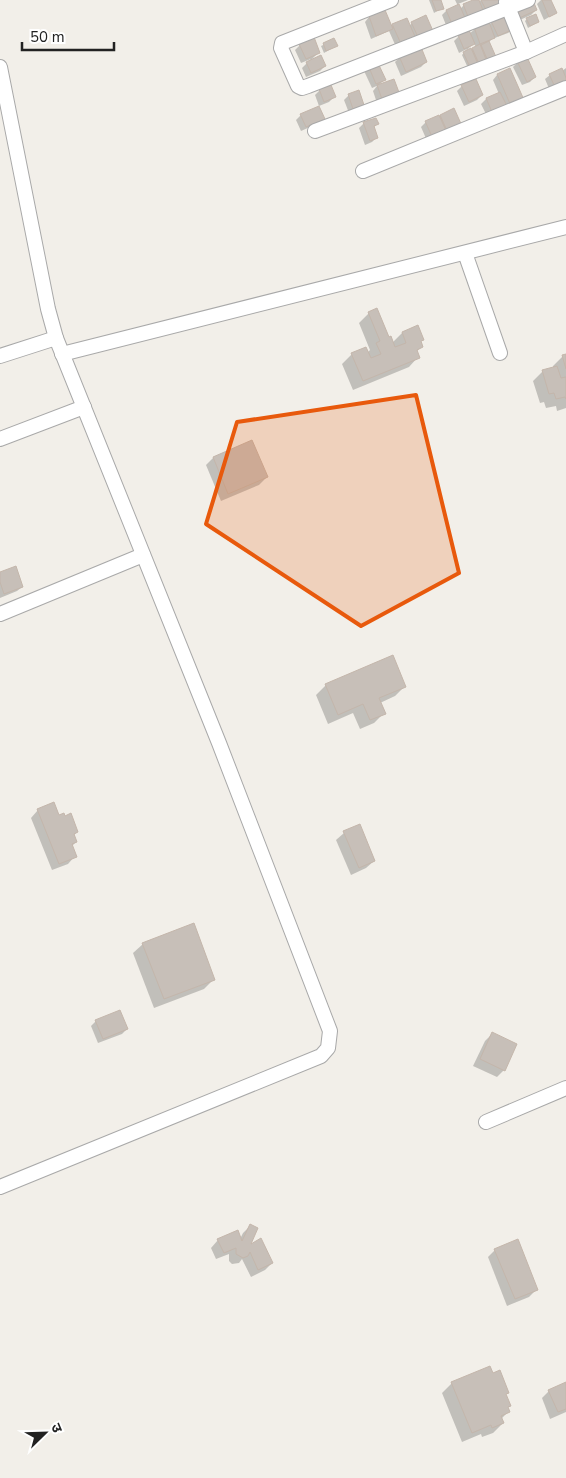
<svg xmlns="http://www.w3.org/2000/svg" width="566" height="1478" font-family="'Nunito Sans','Noto Sans Devanagari',sans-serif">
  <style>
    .shadow { fill: #0003; fill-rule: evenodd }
    .building { fill: #c7bfb8; stroke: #c4b6ab }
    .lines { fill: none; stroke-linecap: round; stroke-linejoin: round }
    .minor-casing { stroke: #a9a9a9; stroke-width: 16 }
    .minor { stroke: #fff; stroke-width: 14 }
    .marked { fill: #e8590c; fill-opacity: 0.2; stroke: #e8590c; stroke-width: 4; stroke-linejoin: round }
  </style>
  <rect width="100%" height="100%" fill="#f2efe9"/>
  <!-- shadow -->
  <g class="shadow">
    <path d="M429 0H439L442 8 434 13Z"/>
    <path d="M455 0H468L458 4 460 9 464 5 476 0 478 3 481 0 503 6 448 30 442 15 446 11 458 6Z"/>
    <path d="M541 0H550L556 13 544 20 537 4Z"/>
    <path d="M536 10 531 15 511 24 513 29 508 33 492 39 488 43 495 57 468 68 462 55 467 49 459 53 454 41 459 36 469 34 475 29 488 23 489 25 492 22ZM474 43 476 48 465 52Z"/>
    <path d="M384 11 391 27 393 25 409 26 412 23 432 30 397 49 389 31 371 39 365 22 369 17Z"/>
    <path d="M527 19 538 22 528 28 525 21Z"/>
    <path d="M334 40 336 46 324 53 321 46Z"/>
    <path d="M300 45 319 52 310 61 325 66 320 71 306 77 302 68 311 59 301 63 295 50Z"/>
    <path d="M400 57 426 62 421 67 401 76 395 62Z"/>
    <path d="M518 62 535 77 530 82 522 85 513 67Z"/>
    <path d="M369 67 384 80 379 85 372 88 364 71Z"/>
    <path d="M566 68V87L550 91 545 79 550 75 562 71Z"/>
    <path d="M509 70 523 100 487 116 481 104 486 99 499 94 493 80 497 75Z"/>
    <path d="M394 80 378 106 373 91 377 86Z"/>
    <path d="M462 86 482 95 477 100 464 106 457 91Z"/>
    <path d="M320 90 334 97 329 102 319 106 315 95Z"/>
    <path d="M349 95 363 105 358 110 349 113 344 100Z"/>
    <path d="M454 110 461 126 428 143 421 127 426 122Z"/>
    <path d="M301 115 323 119 319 123 301 131 296 120Z"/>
    <path d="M364 123 377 124 373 128 377 137 372 142 365 145 359 128Z"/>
    <path d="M369 313 392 343 402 333 417 327 422 346 416 352 418 357 409 367 353 390 342 364 352 354 367 353 370 350 359 323Z"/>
    <path d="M566 355V408L557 411 556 406 546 408 544 402 540 403 533 381 543 371 553 368V366L563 356Z"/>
    <path d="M252 442 267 477 259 485 221 501 206 465 213 458Z"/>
    <path d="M0 574 22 587 17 591 0 598Z"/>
    <path d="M326 685 405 686 395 696 380 703 384 713 374 723 360 729 353 713 328 724 316 695Z"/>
    <path d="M38 810 58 817 77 832 73 836 76 842 71 847 75 856 68 864 52 870 31 818Z"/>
    <path d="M344 833 374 861 366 868 351 875 336 840Z"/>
    <path d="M143 944 214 979 204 989 154 1008 133 953Z"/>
    <path d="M96 1021 127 1029 122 1034 98 1043 91 1026Z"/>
    <path d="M492 1034 504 1070 497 1077 473 1066 485 1041Z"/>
    <path d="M250 1226 248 1246 272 1263 265 1270 251 1277 242 1259 239 1263 232 1264 229 1261V1254L216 1259 211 1248 218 1240 240 1239 243 1233Z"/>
    <path d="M495 1250 537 1289 529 1297 507 1306 488 1257Z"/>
    <path d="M452 1383 505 1395 509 1406 507 1409 508 1412 501 1419 503 1423 493 1433 482 1437 481 1434 462 1442 442 1393Z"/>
    <path d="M566 1384V1412L550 1419 542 1398 549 1391Z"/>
  </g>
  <!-- building -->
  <g class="building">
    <path d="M432 0H441L444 9 436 11Z"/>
    <path d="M473 0H479L484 13 469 19 463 4Z"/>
    <path d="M481 0H502L505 6 488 14Z"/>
    <path d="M542 0H551L557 13 549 17Z"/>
    <path d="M534 3 537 10 517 19 514 11Z"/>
    <path d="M459 4 466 20 453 26 446 10Z"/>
    <path d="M385 10 393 29 376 36 369 16Z"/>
    <path d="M508 14 514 29 498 36 491 21Z"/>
    <path d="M536 14 539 22 530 26 526 18Z"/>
    <path d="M426 15 433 31 418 37 411 22Z"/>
    <path d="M407 18 416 39 402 46 392 24Z"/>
    <path d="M489 22 495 38 480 44 474 27Z"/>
    <path d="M469 30 475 44 464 49 458 35Z"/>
    <path d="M314 37 320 53 306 59 299 44Z"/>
    <path d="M334 38 338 46 326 51 323 43Z"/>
    <path d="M489 41 496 57 488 61 481 45Z"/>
    <path d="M480 44 487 62 480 66 472 48Z"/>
    <path d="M421 47 427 62 406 72 399 56Z"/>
    <path d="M471 48 478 64 470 67 463 52Z"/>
    <path d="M321 55 326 66 311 73 306 62Z"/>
    <path d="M527 57 536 77 527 82 517 61Z"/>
    <path d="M377 61 386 80 376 84 368 65Z"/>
    <path d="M510 68 524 100 511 106 497 74Z"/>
    <path d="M562 68 566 78V83L555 87 549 74Z"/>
    <path d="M394 79 400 95 383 102 377 85Z"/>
    <path d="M476 79 483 95 469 102 461 85Z"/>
    <path d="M331 85 336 97 324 102 319 89Z"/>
    <path d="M359 90 364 105 353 109 348 94Z"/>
    <path d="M500 92 507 106 492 112 486 98Z"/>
    <path d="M319 106 325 119 306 127 300 114Z"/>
    <path d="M454 108 462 126 448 133 440 115Z"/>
    <path d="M439 115 447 133 433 139 425 121Z"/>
    <path d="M376 118 379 124 374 126 378 138 370 141 363 122Z"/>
    <path d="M377 308 389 337 391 336 395 347 406 343 402 332 418 325 424 340 421 341 423 347 417 350 420 358 363 381 351 353 366 347 371 358 381 354 376 343 380 341 368 312Z"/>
    <path d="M566 354V369L562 355Z"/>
    <path d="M557 366 561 378 566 377V399L565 397 556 399 554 393 549 394 542 370Z"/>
    <path d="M252 440 268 477 228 494 213 457Z"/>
    <path d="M16 566 23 587 4 594 0 582V572Z"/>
    <path d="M393 655 406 687 379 698 386 714 370 720 363 704 338 715 325 684Z"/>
    <path d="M54 802 59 815 64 813 65 816 71 813 78 832 74 834 77 842 72 844 77 857 59 864 37 809Z"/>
    <path d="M360 824 375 861 359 868 343 831Z"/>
    <path d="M194 923 215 980 164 999 142 943Z"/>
    <path d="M120 1010 128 1029 103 1039 95 1020Z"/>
    <path d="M492 1032 517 1044 505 1071 480 1059Z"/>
    <path d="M250 1224 258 1228 251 1244 261 1238 273 1263 258 1270 250 1252 248 1256 243 1258 236 1254V1248L224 1253 217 1239 238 1230 242 1241Z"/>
    <path d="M518 1239 538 1290 515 1299 494 1249Z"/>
    <path d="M490 1366 493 1373 500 1370 509 1393 506 1394 511 1406 508 1407 510 1412 501 1416 504 1423 492 1428 491 1425 472 1433 451 1382Z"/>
    <path d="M566 1382V1409L558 1412 548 1390Z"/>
  </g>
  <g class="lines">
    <defs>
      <g id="minor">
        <path d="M391 0 282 43 281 48 298 86 302 88 308 86 528 0"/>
        <path d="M506 2 526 52"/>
        <path d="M0 67 48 309 56 338 219 743 330 1031 328 1048 321 1056 0 1187"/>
        <path d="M315 131 526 52 566 34"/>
        <path d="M363 171 566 88"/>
        <path d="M465 253 500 353"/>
        <path d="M62 354 566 227"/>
        <path d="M0 356 56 338"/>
        <path d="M0 439 84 407"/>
        <path d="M0 614 143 555"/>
        <path d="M486 1122 566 1088"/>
      </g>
    </defs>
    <!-- minor casing -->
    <use href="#minor" class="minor-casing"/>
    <!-- minor -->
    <use href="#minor" class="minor"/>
  </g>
  <!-- marked area -->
  <path class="marked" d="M416 395 459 573 361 626 206 524 237 422Z"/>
  <!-- north arrow -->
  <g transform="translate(45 1433) rotate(67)" stroke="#ffffff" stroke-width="4" paint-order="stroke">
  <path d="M0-4L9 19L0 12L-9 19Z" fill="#222222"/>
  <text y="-8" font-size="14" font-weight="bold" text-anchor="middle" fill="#222222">उ</text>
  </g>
  <!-- scale -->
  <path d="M22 42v8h92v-8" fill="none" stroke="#222222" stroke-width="2.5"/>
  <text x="30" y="42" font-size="15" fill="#222222" stroke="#ffffff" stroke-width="4" paint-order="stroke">50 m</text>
</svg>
